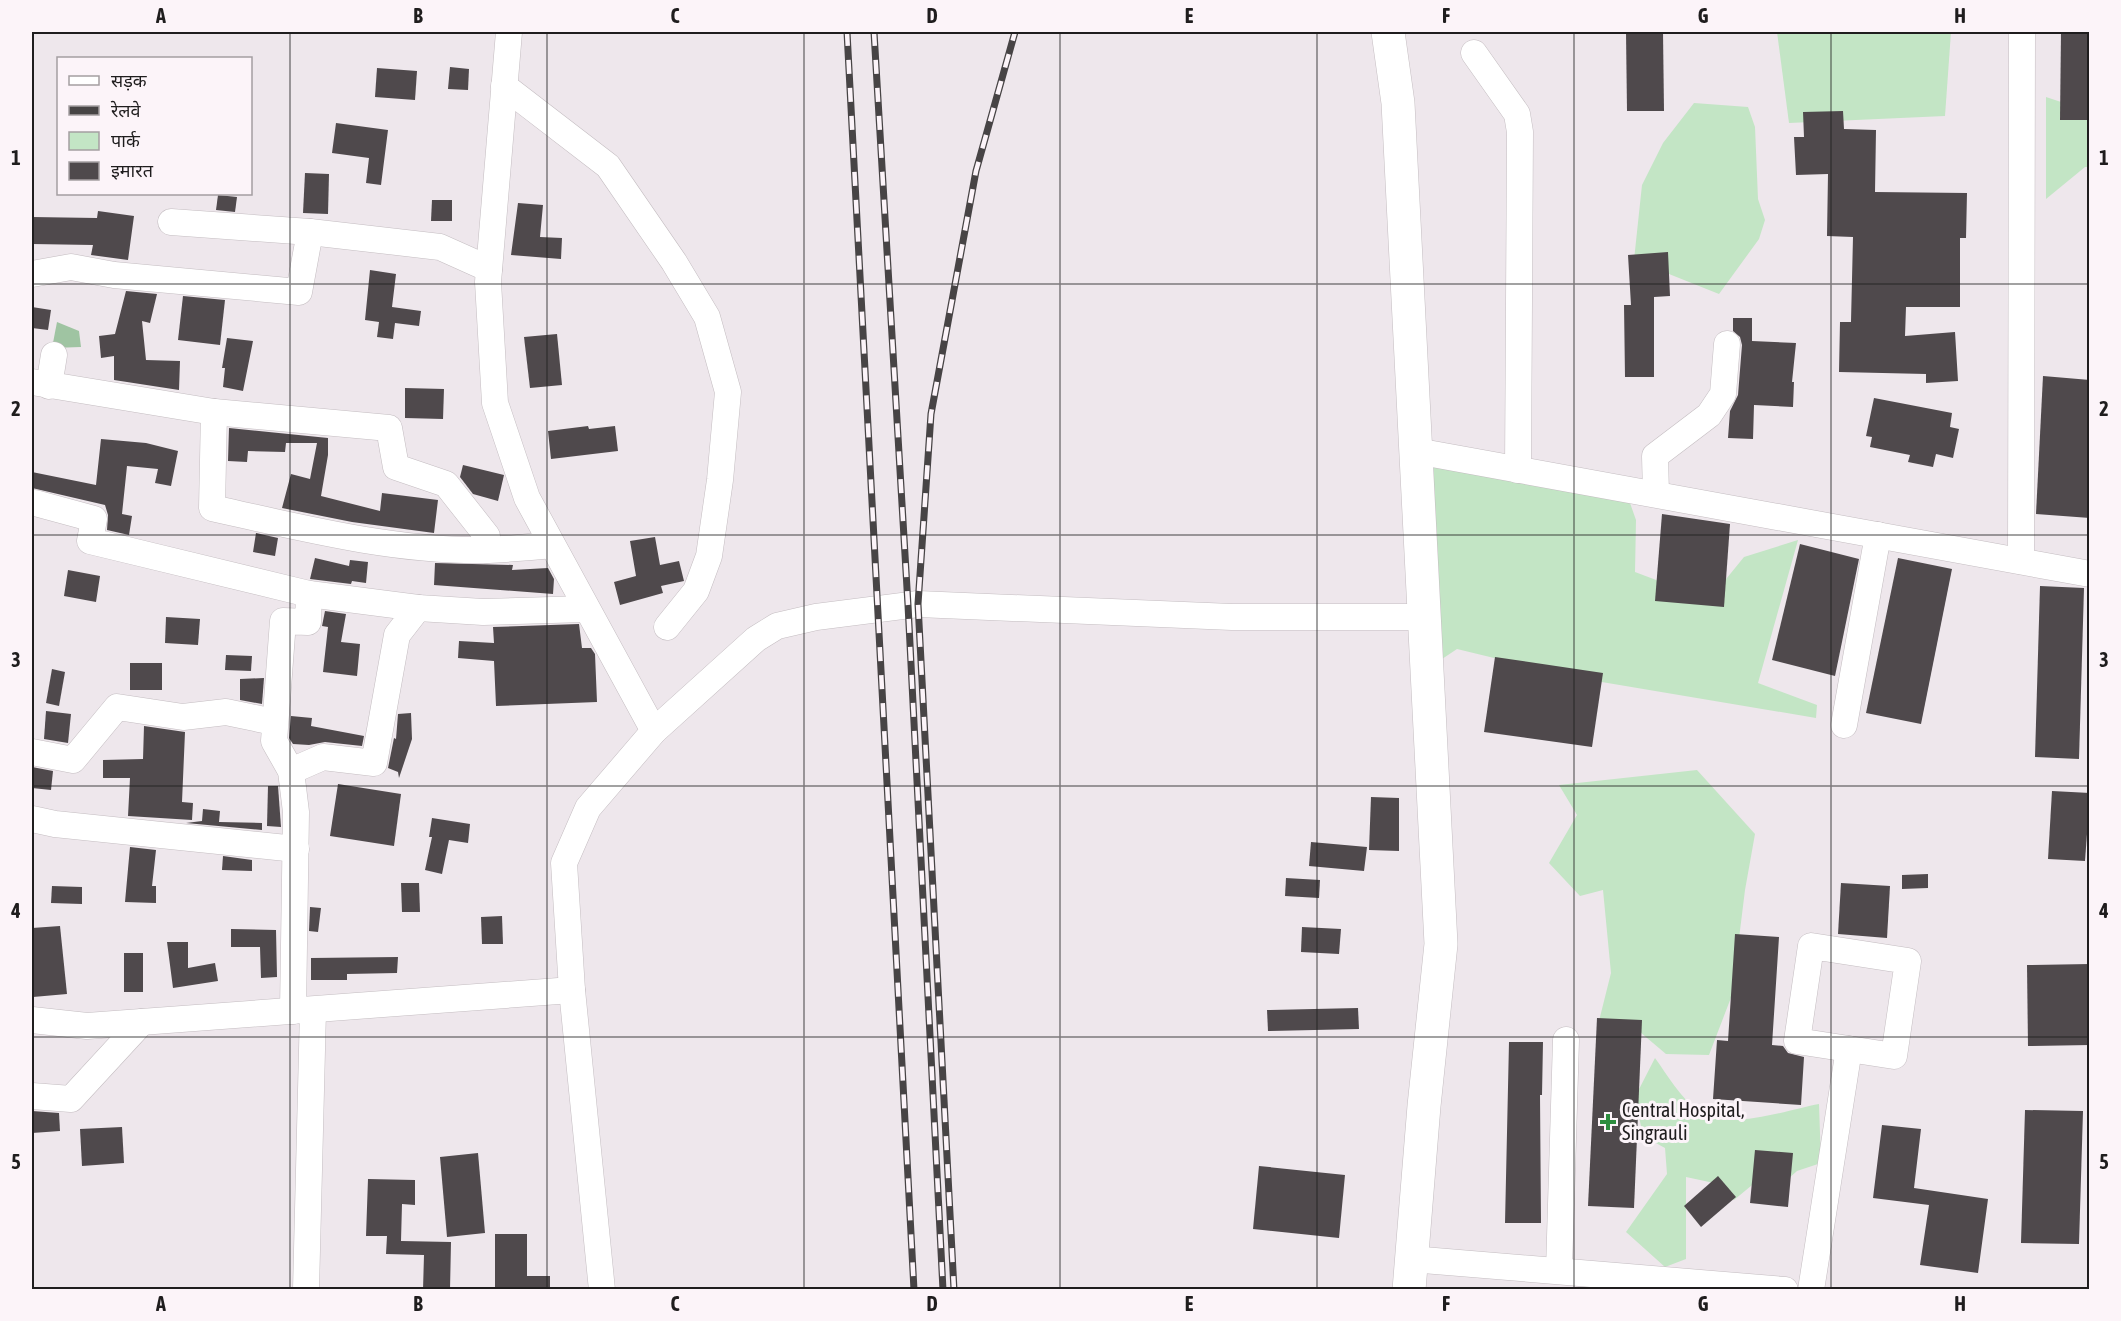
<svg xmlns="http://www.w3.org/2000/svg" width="2121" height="1321" font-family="'Asap Condensed','Noto Sans Devanagari',sans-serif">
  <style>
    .green { fill: #c3e5c5 }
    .water { fill: #9fc4a2 }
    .building { fill: #4f494c }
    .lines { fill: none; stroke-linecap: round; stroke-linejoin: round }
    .minor-casing { stroke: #c4bdc1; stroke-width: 27 }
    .major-casing { stroke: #c4bdc1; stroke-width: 34 }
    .minor { stroke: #fff; stroke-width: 26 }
    .major { stroke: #fff; stroke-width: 33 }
    .rail-casing { stroke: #474445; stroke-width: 7 }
    .rail { stroke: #fcf4f9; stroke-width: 4.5; stroke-dasharray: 14; stroke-linecap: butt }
    .grid { fill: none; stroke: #1f1d1e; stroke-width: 1.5; stroke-opacity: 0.55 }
    .poi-dot { fill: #2d8d3f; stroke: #fcf4f9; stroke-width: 2 }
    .labels { text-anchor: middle; stroke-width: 6; stroke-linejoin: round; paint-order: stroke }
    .poi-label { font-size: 20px; fill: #1f1d1e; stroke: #fcf4f9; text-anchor: start }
    .neatline { fill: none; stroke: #1f1d1e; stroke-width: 2 }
    .grid-label { font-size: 20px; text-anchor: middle; font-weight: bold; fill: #1f1d1e }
  </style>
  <rect width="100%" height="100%" fill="#eee7ec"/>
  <!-- green -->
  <g class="green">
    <path d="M1777 32H1951L1945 116 1789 123Z"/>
    <path d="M2046 97 2067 104 2090 103 2089 167H2085L2046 199Z"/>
    <path d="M1694 103 1748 107 1755 127 1758 199 1765 220 1759 239 1719 294 1634 260 1642 185 1663 143Z"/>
    <path d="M1429 466 1630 503 1636 520 1635 572 1709 600 1744 557 1798 540 1758 683 1817 705 1816 718 1572 677 1457 649 1439 661Z"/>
    <path d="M1697 770 1755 834 1745 890 1732 995 1709 1055 1666 1054 1640 1032 1597 1029 1611 973 1603 890 1580 896 1549 863 1577 815 1559 785Z"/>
    <path d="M1655 1058C1668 1076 1680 1097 1698 1111 1725 1132 1787 1110 1819 1104L1821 1163 1797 1171 1767 1198 1763 1176 1734 1200 1714 1183 1686 1177V1259L1665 1267 1626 1232 1667 1174 1665 1148 1643 1136 1635 1097Z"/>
  </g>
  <!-- water -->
  <path class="water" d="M57 322 79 331 81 347 52 348Z"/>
  <!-- building -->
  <g class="building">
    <path d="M1626 32H1663L1664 111H1627Z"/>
    <path d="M2061 32H2090V120H2060Z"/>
    <path d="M450 67 469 69 468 90 448 89Z"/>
    <path d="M377 68 417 71 415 100 375 97Z"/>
    <path d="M1843 111 1844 129 1876 130 1875 192 1967 193 1966 238H1960V307H1906L1905 336 1955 332 1958 381 1926 383V374L1839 372 1840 322H1851L1853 237 1827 236 1828 174 1796 175 1794 137H1804L1803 112Z"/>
    <path d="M336 123 388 130 381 185 366 183 369 158 332 153Z"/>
    <path d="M305 173 329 174 328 214 303 213Z"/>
    <path d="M218 195 237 197 235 212 216 210Z"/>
    <path d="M432 200H452V221H431Z"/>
    <path d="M518 203 543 205 540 237 562 238 561 259 511 255Z"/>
    <path d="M98 211 134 216 128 260 91 255 93 245 32 244V217L97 218Z"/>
    <path d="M1668 252 1670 296 1654 297V377H1625L1624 305H1631L1628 255Z"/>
    <path d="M370 270 396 274 392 307 421 311 419 326 395 323 393 339 377 337 379 322 365 320Z"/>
    <path d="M126 291 157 294 150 323 142 321 146 360 180 361 179 390 114 380V356L101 358 99 336 115 334Z"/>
    <path d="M183 296 225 300 220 345 178 340Z"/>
    <path d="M32 307 51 310 48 330 32 328Z"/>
    <path d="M1733 318H1752V341L1796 343 1792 382H1794L1793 407 1754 405 1753 439 1728 438 1730 411 1738 395 1742 345 1740 337 1733 331Z"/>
    <path d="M557 334 562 385 530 388 524 337Z"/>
    <path d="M227 338 253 341 243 391 223 387 225 368H222Z"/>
    <path d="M2043 376 2090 380V518L2036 514Z"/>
    <path d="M405 388 444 389 443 419 405 418Z"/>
    <path d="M1874 398 1952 413 1950 427 1959 429 1953 458 1936 454 1933 467 1908 462 1910 455 1870 447 1872 437 1866 436Z"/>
    <path d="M588 426 589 429 615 426 618 451 551 459 548 431Z"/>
    <path d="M229 428 328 438V455L321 496 380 511 382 493 438 500 434 533 352 522 282 508 291 474 310 479 317 443H286L285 452 248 451 247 462 228 461Z"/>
    <path d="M101 439 146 443 178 451 171 486 155 483 158 469 127 466 122 514 132 516 129 535 107 530 108 515 105 505 32 488V472L96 485Z"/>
    <path d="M463 465 504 475 498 501 473 494 460 477Z"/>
    <path d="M1662 514 1730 524 1724 607 1655 601Z"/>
    <path d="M256 533 278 538 275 556 253 552Z"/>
    <path d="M655 537 660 565 679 561 684 581 661 586 663 593 620 605 614 582 636 576 630 541Z"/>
    <path d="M1800 544 1859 559 1835 676 1772 660Z"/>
    <path d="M315 558 349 566 350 560 368 562 366 583 352 581 351 584 310 579Z"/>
    <path d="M1898 558 1952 569 1921 724 1866 713Z"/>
    <path d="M435 563 513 565 512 570 548 568 554 579 553 594 434 585Z"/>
    <path d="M68 570 100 576 96 602 64 596Z"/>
    <path d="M2040 586 2084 588 2079 759 2035 757Z"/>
    <path d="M325 611 346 614 341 642 360 644 357 676 323 672 328 627 322 626Z"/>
    <path d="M166 617 200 619 198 645 165 643Z"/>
    <path d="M579 624 582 648H591L595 654 597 702 496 706 494 661 458 658 459 641 494 643 493 627Z"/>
    <path d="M226 655 252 656 251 671 225 670Z"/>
    <path d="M1495 657 1603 673 1592 747 1484 732Z"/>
    <rect x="130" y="663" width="32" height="27"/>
    <path d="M52 669 65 672 59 706 46 703Z"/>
    <path d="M264 678 262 704 240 700V679Z"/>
    <path d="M46 711 71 714 68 743 44 739Z"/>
    <path d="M411 713 412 739 399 778 398 772 388 768 394 738 396 739 398 714Z"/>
    <path d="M291 716 312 718 311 726 364 736 362 746 325 742 309 745 293 744 289 738Z"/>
    <path d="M144 726 185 732 182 802 193 803 192 820 128 816 130 778H103V760L143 759Z"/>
    <path d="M32 767 53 771 51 790 32 788Z"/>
    <path d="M338 784 401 794 394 846 330 836Z"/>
    <path d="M268 786H278L281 827 267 826Z"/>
    <path d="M2052 791 2090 793 2085 861 2048 859Z"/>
    <path d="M1371 797 1399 798V851L1369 850Z"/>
    <path d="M203 809 220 811 219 822 262 823V830L186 823 202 821Z"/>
    <path d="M432 818 470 824 468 843 449 840 442 874 425 870 432 837H429Z"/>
    <path d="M1311 842 1367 847 1364 871 1309 866Z"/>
    <path d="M130 847 156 850 152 886H156V903L125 902Z"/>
    <path d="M223 856 252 860V871L222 870Z"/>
    <path d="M1928 874V888L1902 889V875Z"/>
    <path d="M1286 878 1320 880 1319 898 1285 896Z"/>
    <path d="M401 883H419L420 912H402Z"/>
    <path d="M1841 883 1890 886 1887 938 1838 934Z"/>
    <path d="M52 886 82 887V904L51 903Z"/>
    <path d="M310 907 321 908 318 932 309 931Z"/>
    <path d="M502 916 503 944H482L481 917Z"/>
    <path d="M60 926 67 994 33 997 32 928Z"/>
    <path d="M1302 927 1341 929 1339 954 1301 952Z"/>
    <path d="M231 929 276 930 277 977 261 978 260 947H231Z"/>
    <path d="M1735 934 1779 937 1772 1045 1783 1046 1788 1053 1804 1057 1801 1105 1713 1099 1717 1040 1728 1041Z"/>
    <path d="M167 942H188V968L215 963 218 981 173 988Z"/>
    <rect x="124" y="953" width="19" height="39"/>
    <path d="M398 957 397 973 347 974V980H311V958Z"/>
    <path d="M2090 964V1045L2028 1046 2027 965Z"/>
    <path d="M1358 1008 1359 1029 1268 1031 1267 1010Z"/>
    <path d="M1597 1018 1642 1020 1634 1208 1588 1206Z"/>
    <path d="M1509 1042H1543L1542 1095H1540L1541 1223H1505Z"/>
    <path d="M2025 1110 2083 1111 2079 1244 2021 1243Z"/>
    <path d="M32 1111 59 1113 60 1131 32 1133Z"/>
    <path d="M1882 1125 1921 1129 1914 1188 1988 1199 1978 1273 1920 1265 1929 1205 1873 1198Z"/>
    <path d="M122 1127 124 1163 82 1166 80 1129Z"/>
    <path d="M1755 1150 1793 1153 1788 1207 1750 1203Z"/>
    <path d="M478 1153 485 1233 447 1237 440 1157Z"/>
    <path d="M1259 1166 1345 1175 1339 1238 1253 1229Z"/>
    <path d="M1718 1176 1736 1197 1701 1227 1684 1206Z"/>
    <path d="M368 1179 415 1180V1205L402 1204 401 1241 451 1242 450 1290H423L424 1255 386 1254 387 1236H366Z"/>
    <path d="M495 1234H527V1276H550V1290H495Z"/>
  </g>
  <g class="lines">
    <defs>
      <g id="minor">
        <path d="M509 32 488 282 495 403 527 498 654 731"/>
        <path d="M1474 53 1517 114 1520 132 1518 470"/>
        <path d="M504 86 608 166 674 262 707 317 728 392 720 480 709 556 696 591 667 627"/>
        <path d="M171 222 310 232 440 247 489 269"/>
        <path d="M32 274 71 267 114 275 299 292 310 232"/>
        <path d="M32 382 214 412 389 428 396 467 446 484 487 536V550"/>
        <path d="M49 386 54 355"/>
        <path d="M214 412 212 508C302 528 396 552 488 550 509 549 531 547 552 545"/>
        <path d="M1416 451 2090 574"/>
        <path d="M1656 494 1655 456 1709 415 1723 394 1727 344"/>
        <path d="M35 503 94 519 90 541 309 594 418 608 397 635 374 763 323 757 291 771"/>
        <path d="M2021 561 2022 32"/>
        <path d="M418 608 483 612 586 609"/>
        <path d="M1844 725 1878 535"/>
        <path d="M32 752 73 760 117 707 183 717 226 712 269 721"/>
        <path d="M32 819 55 824 296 849"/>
        <path d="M1811 946 1908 961 1894 1056 1797 1041Z"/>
        <path d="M293 1011 296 812 291 771 274 741 283 621 308 622 309 594"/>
        <path d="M32 1020 87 1026 572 990"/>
        <path d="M32 1096 71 1099 142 1022"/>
        <path d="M1411 1259 1785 1290"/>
        <path d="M1559 1270 1566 1040"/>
        <path d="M306 1290 313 1010"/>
        <path d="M602 1290 572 990 564 863 588 808 654 731 756 639 777 626 816 617 918 604 1232 617H1424"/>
        <path d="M1811 1290 1849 1049"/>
      </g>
      <path id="major" d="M1388 32 1398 103 1441 944 1424 1106 1409 1290"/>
    </defs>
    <!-- minor casing -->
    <use href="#minor" class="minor-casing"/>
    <!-- major casing -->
    <use href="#major" class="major-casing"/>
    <!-- minor -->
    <use href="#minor" class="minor"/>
    <!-- major -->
    <use href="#major" class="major"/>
    <defs>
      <g id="rail">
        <path d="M847 32 914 1290"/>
        <path d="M874 32 908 605 943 1290"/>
        <path d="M954 1290 918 604 931 414 976 171 1015 32"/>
      </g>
    </defs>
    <!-- rail casing -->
    <use href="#rail" class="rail-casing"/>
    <!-- rail -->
    <use href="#rail" class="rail"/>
  </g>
  <!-- grid -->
  <path class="grid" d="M290 32V1290M547 32V1290M804 32V1290M1060 32V1290M1317 32V1290M1574 32V1290M1831 32V1290M32 284H2090M32 535H2090M32 786H2090M32 1037H2090"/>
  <!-- markers -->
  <path class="poi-dot" d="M1605 1113h6v6h6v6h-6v6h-6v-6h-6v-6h6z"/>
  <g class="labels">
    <!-- poi labels -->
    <g class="poi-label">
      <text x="1622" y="1117">Central Hospital,<tspan x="1622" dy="23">Singrauli</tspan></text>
    </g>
  </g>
  <!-- border -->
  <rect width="2121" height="1321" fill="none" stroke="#fcf4f9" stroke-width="66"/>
  <!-- legend -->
  <rect x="57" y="57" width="195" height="138" fill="#fcf4f9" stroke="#a49ea1" stroke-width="1.5"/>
  <rect x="69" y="76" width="30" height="9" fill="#ffffff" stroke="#a49ea1" stroke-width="1.5"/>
  <text x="111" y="87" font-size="18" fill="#1f1d1e">सड़क</text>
  <rect x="69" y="106" width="30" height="9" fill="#474445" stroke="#a49ea1" stroke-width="1.5"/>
  <text x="111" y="117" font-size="18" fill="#1f1d1e">रेलवे</text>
  <rect x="69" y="132" width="30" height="18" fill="#c3e5c5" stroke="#a49ea1" stroke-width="1.5"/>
  <text x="111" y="147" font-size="18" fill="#1f1d1e">पार्क</text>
  <rect x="69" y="162" width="30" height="18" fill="#4f494c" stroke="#a49ea1" stroke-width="1.5"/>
  <text x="111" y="177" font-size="18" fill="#1f1d1e">इमारत</text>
  <rect x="33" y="33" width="2055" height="1255" class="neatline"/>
  <g class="grid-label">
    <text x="161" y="23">A</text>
    <text x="418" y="23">B</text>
    <text x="675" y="23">C</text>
    <text x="932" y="23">D</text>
    <text x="1189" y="23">E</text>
    <text x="1446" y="23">F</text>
    <text x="1703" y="23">G</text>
    <text x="1960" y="23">H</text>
    <text x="16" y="165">1</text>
    <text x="2104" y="165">1</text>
    <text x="16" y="416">2</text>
    <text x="2104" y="416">2</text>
    <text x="16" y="667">3</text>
    <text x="2104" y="667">3</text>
    <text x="16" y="918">4</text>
    <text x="2104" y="918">4</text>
    <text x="16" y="1169">5</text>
    <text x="2104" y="1169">5</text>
    <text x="161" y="1311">A</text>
    <text x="418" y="1311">B</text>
    <text x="675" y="1311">C</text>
    <text x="932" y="1311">D</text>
    <text x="1189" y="1311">E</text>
    <text x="1446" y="1311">F</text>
    <text x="1703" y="1311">G</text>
    <text x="1960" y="1311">H</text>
  </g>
</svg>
